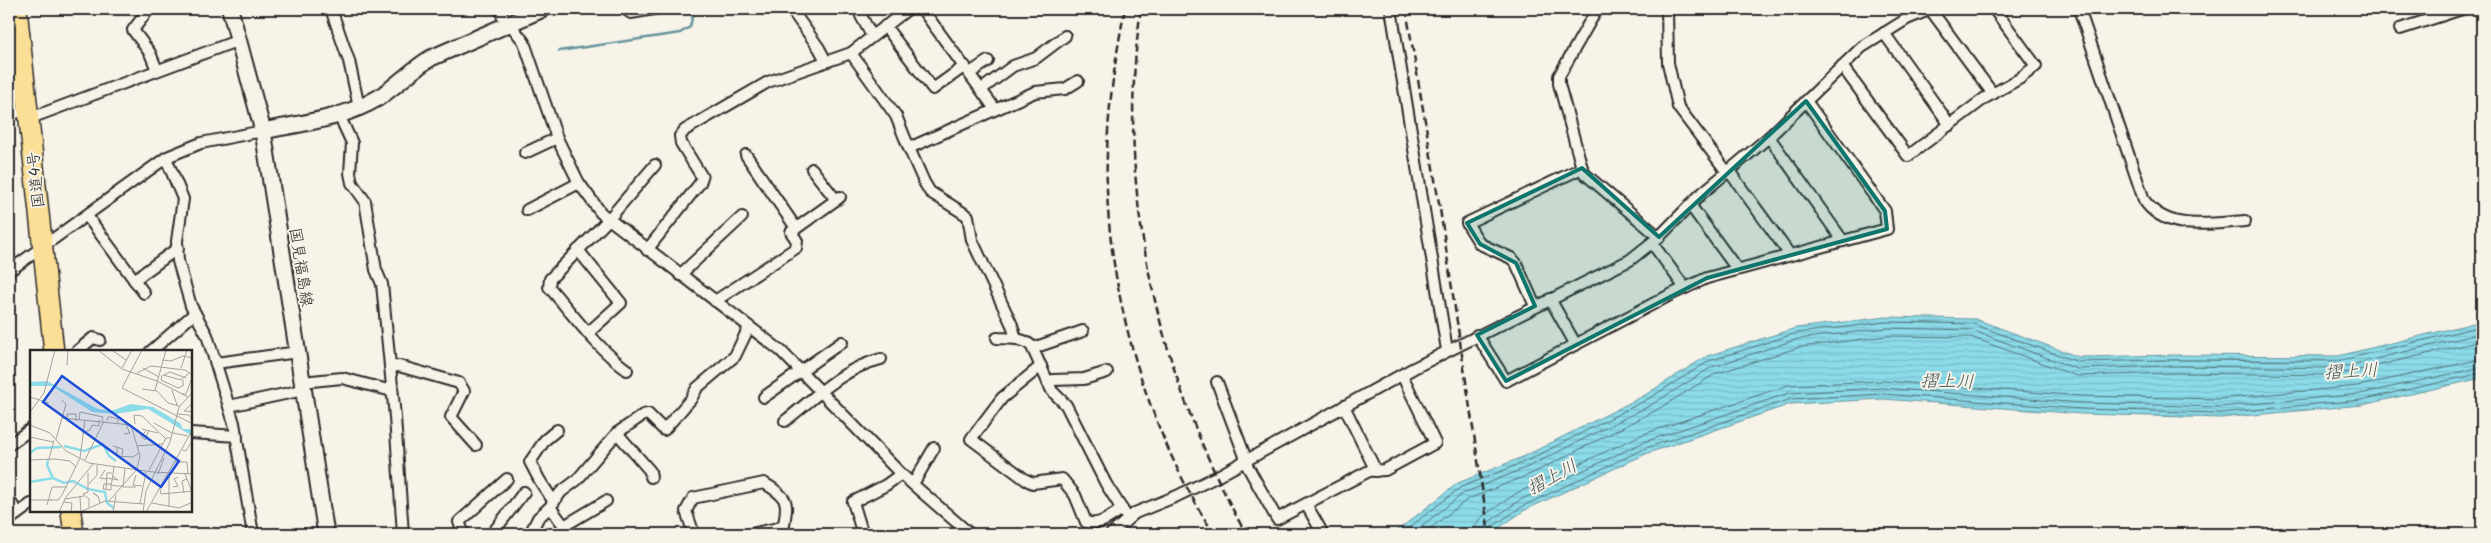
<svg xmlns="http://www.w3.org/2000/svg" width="2491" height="543" font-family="Kalam,'Klee One',sans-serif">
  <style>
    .water { fill: url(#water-rules); stroke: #65959d }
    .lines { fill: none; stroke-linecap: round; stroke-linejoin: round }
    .shore { stroke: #527177; stroke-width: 1 }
    .stream { stroke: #65959d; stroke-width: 2.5 }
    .street-casing { stroke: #2b2b2b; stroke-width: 14 }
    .secondary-casing { stroke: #2b2b2b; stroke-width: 19 }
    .highway-casing { stroke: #2b2b2b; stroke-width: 22 }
    .street { stroke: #f7f3e8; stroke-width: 10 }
    .secondary { stroke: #f7f3e8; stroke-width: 15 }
    .highway { stroke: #fbdf96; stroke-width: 19 }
    .rail { stroke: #2b2b2b; stroke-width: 2.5; stroke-dasharray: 8 4; stroke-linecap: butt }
    .marked { fill: #0f766e; fill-opacity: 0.2; stroke: #0f766e; stroke-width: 4; stroke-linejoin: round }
    .labels { text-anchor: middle; stroke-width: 4; stroke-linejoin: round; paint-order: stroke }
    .street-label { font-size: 16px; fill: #2b2b2b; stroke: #f7f3e8 }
    .water-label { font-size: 18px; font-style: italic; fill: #43575a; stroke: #f7f3e8 }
    .inset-river { fill: none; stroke: #8cdbe9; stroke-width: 2.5 }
    .inset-road { fill: none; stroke: #a5a39c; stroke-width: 1 }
    .view { fill: #1d4ed8; fill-opacity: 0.15; stroke: #1d4ed8; stroke-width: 2.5 }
    .inset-edge { fill: none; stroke: #2b2b2b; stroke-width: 2.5 }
  </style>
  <defs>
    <pattern id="water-rules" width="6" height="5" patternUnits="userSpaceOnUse" patternTransform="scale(1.25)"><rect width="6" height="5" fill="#8cdbe9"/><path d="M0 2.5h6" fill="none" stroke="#79bcc8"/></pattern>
  </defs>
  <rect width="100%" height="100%" fill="#f7f3e8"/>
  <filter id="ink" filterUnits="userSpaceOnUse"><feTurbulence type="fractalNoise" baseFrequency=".02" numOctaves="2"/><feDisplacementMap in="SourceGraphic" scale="10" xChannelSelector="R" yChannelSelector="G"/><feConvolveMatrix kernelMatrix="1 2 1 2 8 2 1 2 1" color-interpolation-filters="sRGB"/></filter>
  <g filter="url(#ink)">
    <!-- water -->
    <path class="water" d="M1886 317 1975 319 2079 357 2176 355 2338 356 2482 321V378L2362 405 2220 418 2082 414 1883 399 1791 404 1648 453 1525 510 1490 534H1393L1458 483 1525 456 1645 395 1707 356 1796 328Z"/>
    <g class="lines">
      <!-- shore -->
      <g class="shore">
        <path d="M1401 534 1461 487 1527 461 1648 399 1709 361 1797 333 1886 322 1973 324 2078 362 2176 360 2338 361 2482 326"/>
        <path d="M1411 534 1464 493 1530 466 1651 405 1712 367 1798 339 1887 328 1972 330 2077 369 2176 366 2338 368 2482 333"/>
        <path d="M1423 534 1468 499 1533 473 1655 411 1715 374 1800 347 1887 336 1971 337 2077 376 2176 373 2337 375 2482 341"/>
        <path d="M1474 534 1475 527 1480 518 1517 493 1641 435 1788 385 1883 381 2082 396 2219 399 2358 386 2482 359"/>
        <path d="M1482 534 1486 524 1520 500 1644 442 1789 393 1883 388 2082 403 2219 407 2360 394 2482 367"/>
        <path d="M1488 534 1490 528 1523 506 1646 448 1791 399 1883 394 2082 409 2220 413 2361 400 2482 373"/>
      </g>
      <!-- stream -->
      <path class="stream" d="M559 51 680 33 690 27 694 9"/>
      <defs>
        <g id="street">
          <path d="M149 9 133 30 150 53 157 70"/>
          <path d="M331 9 349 61 359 107"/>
          <path d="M500 9 506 26"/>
          <path d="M625 9 631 13 654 9"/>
          <path d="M791 9 819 48 826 61"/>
          <path d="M861 9V16L872 36"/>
          <path d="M922 9 995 109"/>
          <path d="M1391 9 1447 350"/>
          <path d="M1667 9 1668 63 1678 107 1727 172"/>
          <path d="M1930 9 1993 94"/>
          <path d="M2079 9 2144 200C2166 233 2212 223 2245 221"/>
          <path d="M510 24 524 42 557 138 579 183 601 213 781 351 901 474 970 534"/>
          <path d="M885 26 933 89 965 66"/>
          <path d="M2400 29 2462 9"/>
          <path d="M1884 33 1950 125"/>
          <path d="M851 53 896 116 909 148 1035 92 1065 89 1078 81"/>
          <path d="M1842 66 1908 156 1985 98 2019 79 2036 66 1994 9"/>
          <path d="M970 73 988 61"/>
          <path d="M982 89 1013 66 1036 58 1065 36"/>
          <path d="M9 113H16"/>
          <path d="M339 115 352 143 350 173 352 183 365 201 376 270 382 284 395 417 403 534"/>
          <path d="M28 119 239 40"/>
          <path d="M1769 137 1843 241"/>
          <path d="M909 148 924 182 930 192 968 216 972 240 1012 325 1016 339"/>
          <path d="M525 153 557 138"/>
          <path d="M746 155 796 228"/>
          <path d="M166 158 183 199 177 241 178 261 191 306 207 335 234 423 253 534"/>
          <path d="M1582 168 1585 174 1659 237"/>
          <path d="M812 169 836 200"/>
          <path d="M1729 171 1790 255"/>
          <path d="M1690 205 1737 269"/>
          <path d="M527 210 579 183"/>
          <path d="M87 216 144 293"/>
          <path d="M1652 243 1685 288"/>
          <path d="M578 250 621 303 588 333"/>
          <path d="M647 250 700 183 702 177 681 143 680 136 685 130 768 82 851 53 908 9"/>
          <path d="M9 271 167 157 201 143 263 131"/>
          <path d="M680 275 742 217"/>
          <path d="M134 280 178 248"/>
          <path d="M1550 299 1576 345"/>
          <path d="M715 301 796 248 797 241 791 232 840 197"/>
          <path d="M1535 306 1516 263 1511 258 1480 244 1467 223 1582 168 1559 84V76L1597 9"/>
          <path d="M1477 335 1506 381 1670 295 1707 278 1887 229 1885 211 1806 101"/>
          <path d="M997 338C1008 339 1025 337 1032 347L1052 391 1066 405 1106 484 1125 514"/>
          <path d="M1033 348 1083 331"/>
          <path d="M76 352 93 338 100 340"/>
          <path d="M150 352 195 313"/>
          <path d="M216 363 298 352"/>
          <path d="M1041 366 1002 398 971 439 1026 480 1033 483 1062 479 1075 495 1086 522C1100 527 1111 516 1122 509"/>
          <path d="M390 367 399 366 459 383 464 391 451 417 476 445"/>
          <path d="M627 370C597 348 574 316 549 287L550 279 608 220 655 165"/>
          <path d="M302 382 342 378 392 391"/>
          <path d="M1217 382 1246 459"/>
          <path d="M1048 383 1053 380 1084 379 1107 372"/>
          <path d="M764 397 842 342"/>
          <path d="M229 406 303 390"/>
          <path d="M1344 406 1376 471"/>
          <path d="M785 421C816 397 841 369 881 359"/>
          <path d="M191 433 237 436"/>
          <path d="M617 433 650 471 651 477"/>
          <path d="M9 445 31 429"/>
          <path d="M1244 460 1277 519 1369 471 1385 470 1435 443 1402 375"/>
          <path d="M913 484 934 448"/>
          <path d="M9 500 18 513"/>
          <path d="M554 502 540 481 530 462 545 440 557 430"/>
          <path d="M1306 504 1323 534"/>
          <path d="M550 507 570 534"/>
          <path d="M9 520 31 504"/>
          <path d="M564 526 606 501"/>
          <path d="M861 528 853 502 886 485 901 474"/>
          <path d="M464 534 459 522 507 479"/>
          <path d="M492 534 524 492"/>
          <path d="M530 534 538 518 550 507 561 492 577 480 617 433 643 415 648 414 664 430 691 399 697 388 735 356 749 327"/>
          <path d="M694 534 686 511 693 498 764 483C795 501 785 505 783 534"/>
          <path d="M751 534 778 528 784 524"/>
          <path d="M1111 534 1135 513 1177 496 1216 477 1414 368 1630 260 1659 237 1701 194 1769 137 1862 47 1907 19 1931 9"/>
        </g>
        <g id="secondary">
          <path d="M230 9 263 131 326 534"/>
          <path d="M263 131C302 123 343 119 378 98 397 86 412 69 431 58L543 9"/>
        </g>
        <g id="highway">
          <path d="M17 9 54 352"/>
          <path d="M71 512 74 534"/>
        </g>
      </defs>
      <!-- street casing -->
      <use href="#street" class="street-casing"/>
      <!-- secondary casing -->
      <use href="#secondary" class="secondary-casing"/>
      <!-- highway casing -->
      <use href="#highway" class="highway-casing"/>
      <!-- street -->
      <use href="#street" class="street"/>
      <!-- secondary -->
      <use href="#secondary" class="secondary"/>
      <!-- highway -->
      <use href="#highway" class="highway"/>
      <!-- rail -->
      <g class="rail">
        <path d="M1125 9C1113 68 1105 129 1107 190 1111 306 1151 437 1214 534"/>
        <path d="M1141 9C1114 190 1158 375 1246 534"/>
        <path d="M1406 9 1440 209 1489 534"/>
      </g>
    </g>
  </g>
  <!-- marked area -->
  <path class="marked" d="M1806 101 1885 211 1887 229 1707 278 1506 381 1477 335 1535 306 1516 263 1480 244 1467 223 1582 168 1659 237Z"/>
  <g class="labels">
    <!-- street labels -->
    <g class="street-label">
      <text transform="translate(35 180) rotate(-96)" y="6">国道4号</text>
      <text transform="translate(302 267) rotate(81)" y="6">国見福島線</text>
    </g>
    <!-- water labels -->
    <g class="water-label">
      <text transform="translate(2351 371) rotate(-3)" y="6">摺上川</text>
      <text transform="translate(1947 381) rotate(1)" y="6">摺上川</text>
      <text transform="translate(1552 477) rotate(-29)" y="6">摺上川</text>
    </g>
  </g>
  <!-- overview -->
  <g transform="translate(30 350)">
    <rect width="162" height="162" fill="#f7f3e8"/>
    <path d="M17 31 68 59 81 61 101 54 123 57 150 73 153 79H161L162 86 118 59 85 64 62 62 22 36H0V32Z" fill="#8cdbe9"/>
    <path class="inset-river" d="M34 96 54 101 73 94 79 106 86 111M0 103 7 98 31 97M18 110 17 115 23 128M0 132 23 128 34 133 43 131 58 139 75 142 77 153 84 158"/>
    <path class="inset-road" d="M68 0 92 19 127 31 158 47M82 0 96 10M112 0 92 38 163 74M132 10 141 11 153 6 163 8M37 15 38 0M92 18 102 0M113 18 129 27M151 18 157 0M107 23 121 16 155 20 163 25 156 44H152M132 25 131 30 148 38 153 36V30M133 25 151 30 159 23M134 25 140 22 156 28M112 39 127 41 138 53 149 56M125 40 136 0M142 40 147 55M0 47 19 53M163 53 154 61 163 62M0 62 14 43 25 0M148 64 159 65 163 70M32 68 101 75 110 106 107 118M37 70V64H46V71M49 70 50 62 73 67 72 71M77 71 78 67H81L88 69V73M124 73 142 83M105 74 104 65 112 66 136 89M0 75 20 83 36 101 59 113 123 122M112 79 128 83M116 81 111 86 115 90 119 80M52 83 60 80 62 75 69 76V70M143 83 158 86M94 84 100 83 96 75M0 87 23 92M26 89 36 54 32 50M83 96 93 99 92 105M107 96 133 94M87 98V106L103 107 109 103M152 100 156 101 163 89M19 109 24 90M0 110 25 109 40 111 46 117M55 110 74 71M145 112H157L158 124M84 117 82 131 81 135V140L73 139 74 134H80L81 135 86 136H93V137M95 118 93 137H106M75 120 70 128 77 129M119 120 136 88H141M123 122 163 124M58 123V142L53 144 59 149V157M128 124 134 108M155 124 162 142M106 125 103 135 112 136M77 128 88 130 83 126M59 134 67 125V115M143 137 148 136 144 129 148 127M76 139 77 123H82M130 139 131 144 163 141M154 143 152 131 157 129M67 146 63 143 68 146 70 153M50 147 51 162M35 149 54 146M0 150H22M20 150H28L32 145 50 108 55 70M79 151 108 118M34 152 42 153 41 162M110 153 116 122M122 153 149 158 163 152M17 155 22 137H37M139 157V125M29 162 36 147 63 114M50 162 75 151 114 154M83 162 86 145M113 162 116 141 140 92 149 57 163 42M116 162 163 79"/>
    <path class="view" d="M32 26 149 111 131 137 13 52Z"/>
    <rect width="162" height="162" class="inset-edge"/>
  </g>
  <!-- margin -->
  <rect width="2491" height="543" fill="none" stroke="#f7f3e8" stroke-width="30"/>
  <rect x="15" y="15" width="2461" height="513" fill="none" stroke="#2b2b2b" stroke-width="2" filter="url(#ink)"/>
</svg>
